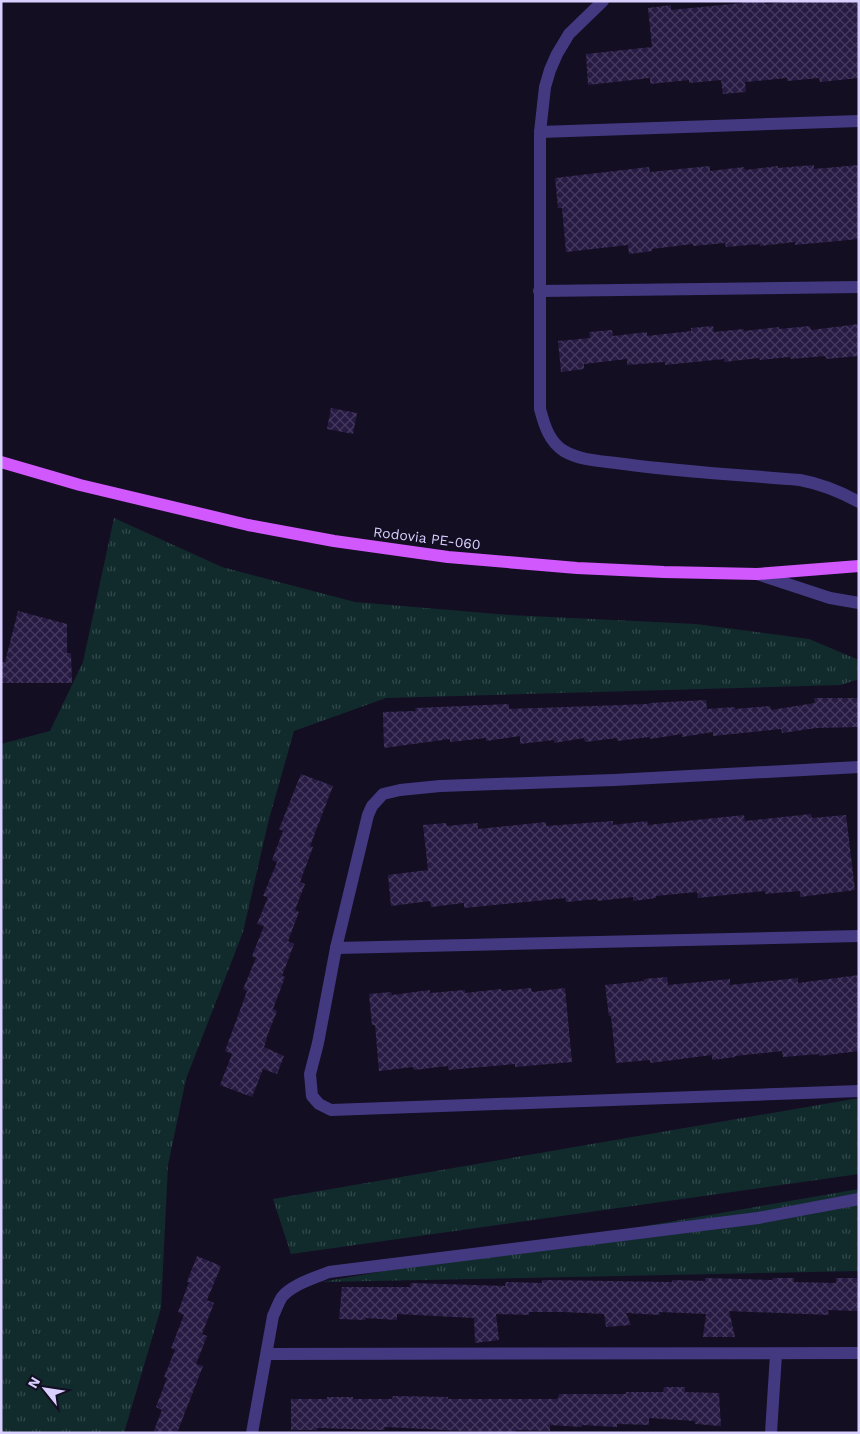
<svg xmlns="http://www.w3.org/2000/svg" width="860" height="1434" font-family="'Work Sans',sans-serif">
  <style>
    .grass { fill: url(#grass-tufts) }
    .building { fill: url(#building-cross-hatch) }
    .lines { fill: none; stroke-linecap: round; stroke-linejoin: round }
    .street { stroke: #433981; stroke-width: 12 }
    .primary { stroke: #d058fd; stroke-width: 12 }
    .labels { text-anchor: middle; stroke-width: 4; stroke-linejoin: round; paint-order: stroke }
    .street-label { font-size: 14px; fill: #dad0ff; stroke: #140e23 }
  </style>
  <defs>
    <pattern id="grass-tufts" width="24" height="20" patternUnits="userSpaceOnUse" patternTransform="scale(1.25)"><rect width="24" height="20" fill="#112b2d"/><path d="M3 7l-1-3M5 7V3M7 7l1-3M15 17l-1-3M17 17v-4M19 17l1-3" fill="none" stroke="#33494c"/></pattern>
    <pattern id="building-cross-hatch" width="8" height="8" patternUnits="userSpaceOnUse" patternTransform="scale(1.25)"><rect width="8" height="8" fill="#271a43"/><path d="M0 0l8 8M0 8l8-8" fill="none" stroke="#463a5f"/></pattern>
  </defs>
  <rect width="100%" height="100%" fill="#140e23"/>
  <!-- grass -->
  <g class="grass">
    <path d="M114 518 222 567 355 602 509 615 696 624 809 639 859 660V679L841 685 386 698 294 731 269 819 243 932 186 1079 168 1165 161 1308 124 1433H1V744L50 731 83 662Z"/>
    <path d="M859 1098V1174L291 1254 273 1199Z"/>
    <path d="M859 1189V1271L321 1282Z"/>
  </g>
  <!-- building -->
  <g class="building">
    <path d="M741 1H764L765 4 793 1H859V78L820 82 819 78 787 81V78L745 82 746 92 723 94 721 80 689 83V80L650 84V78L588 85 586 54 652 47 648 8 671 5V10L742 3Z"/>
    <path d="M814 165V169L859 165V239L795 245V242L760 246V244L726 247 725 243 693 246V244L652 249V251L629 254 628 245 566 252 562 208H558L555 178 649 167 650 172 710 166V171L744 167 745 170 778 166V168Z"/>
    <path d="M859 324V356L826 359 825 356 791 359 790 357 760 360 759 358 724 362V359L665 365V362L627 365V359L584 364V369L561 372 558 341 590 338 589 332 612 330 613 336 647 332V336L691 331V328L713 326 714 332 744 329V331L779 327V329L810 326 811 330Z"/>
    <path d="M331 408 357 413 353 434 327 429Z"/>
    <path d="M18 611 67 624V653H71L72 683H1V662H5Z"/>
    <path d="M814 698H859V727L816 728 782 733 781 729 713 736V732L682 737V734L650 739V737L617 741V738L585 742 584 738 554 743V740L520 744V736L486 741V738L450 742V739L384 748 383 712 416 711 415 708 509 704V709L649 704V703L706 700 707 709 735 707V709L770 706 771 710 815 703Z"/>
    <path d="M301 774 333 786 310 846 313 847 300 882 305 884 295 910 299 912 288 941 294 944 282 976 285 977 273 1009 277 1011 266 1039H267L264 1047 284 1056 277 1074 263 1069 252 1097 220 1085 232 1054 225 1051 247 991 243 989 256 958 252 956 264 926 257 924 268 897 263 896 277 862 272 860 283 831 279 829Z"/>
    <path d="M811 814 812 818 846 815 855 890 800 897V891L765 894V891L698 898 697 892 656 896V898L633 901V897L597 901V899L566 902 565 898 464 908V903L431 907 430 901 391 906 388 875 428 870 423 825 446 823 447 826 478 823V829L546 822V826L613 821V825L647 821 648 825 744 815 745 821Z"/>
    <path d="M859 975V1051L819 1056V1054L783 1057 782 1051 735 1056V1057L712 1060V1055L650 1063V1060L616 1063 611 1016H609L605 985 644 981V979L667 977 668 985 730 979V985L798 978V983Z"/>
    <path d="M531 988 532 992 565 988 572 1062 515 1067V1064L449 1070 448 1066 414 1070 413 1067 379 1071 375 1025H372L369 994 391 992 392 995 430 990V993L465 990V993L501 989V991Z"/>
    <path d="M197 1256 221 1266 207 1300 214 1303 202 1334 207 1336 196 1364 203 1366 177 1433H153L162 1410 156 1407 167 1378 164 1377 175 1350 171 1348 184 1315 178 1312 189 1282H187Z"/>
    <path d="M705 1278 772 1280 773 1278H794V1282L836 1283V1278H857L859 1311 828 1310 829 1315 729 1311 735 1337H703L706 1314 659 1312 660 1315 626 1313 631 1325 606 1327 604 1314 563 1312H529V1315L496 1314 499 1340 475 1343 474 1318 397 1314V1320L365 1318 366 1320 339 1319 342 1287H410L411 1283 505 1286 506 1282 542 1283V1280L672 1282V1280L705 1281Z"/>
    <path d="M664 1387H685V1392L719 1393 721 1426 695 1424V1421L649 1418V1425L617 1424V1427L582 1425V1427L550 1425V1431L516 1430V1432L464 1431 385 1427 384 1430 317 1428V1430H291V1399H327V1397H353V1399H392L393 1396 448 1397V1399H558L559 1394H626V1392H663Z"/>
  </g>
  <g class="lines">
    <!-- street -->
    <g class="street">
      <path d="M603 1 569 34 557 54 550 70 545 87 540 132V409C544 424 549 442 564 451 581 461 604 461 624 464 682 472 741 475 800 480 822 484 839 491 859 502"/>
      <path d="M540 132 859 121"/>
      <path d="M539 291 859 287"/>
      <path d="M757 574 830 598 859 603"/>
      <path d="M859 767 614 780 440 786 400 790 383 794 372 806 368 815 336 948 318 1043 310 1074 312 1096 319 1104 331 1110 859 1091"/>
      <path d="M336 948 859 936"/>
      <path d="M267 1354 859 1353"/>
      <path d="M252 1433 273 1316C276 1310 278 1303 282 1297 291 1285 314 1278 329 1272L758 1218 859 1199"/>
      <path d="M771 1433 776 1354"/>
    </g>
    <!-- primary -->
    <path class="primary" d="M1 462 80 485 248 525 334 541 448 557 577 568 664 572 757 574 859 566"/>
  </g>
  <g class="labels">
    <!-- street labels -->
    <g class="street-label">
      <text transform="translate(427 538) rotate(7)" y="5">Rodovia PE-060</text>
    </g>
  </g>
  <!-- border -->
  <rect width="860" height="1434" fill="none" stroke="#dad0ff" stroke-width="5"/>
  <!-- north arrow -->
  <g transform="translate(45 1389) rotate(300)" stroke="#140e23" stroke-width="4" paint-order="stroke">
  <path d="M0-4L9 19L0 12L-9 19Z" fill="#dad0ff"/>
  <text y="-8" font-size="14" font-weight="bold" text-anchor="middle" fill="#dad0ff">N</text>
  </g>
</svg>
